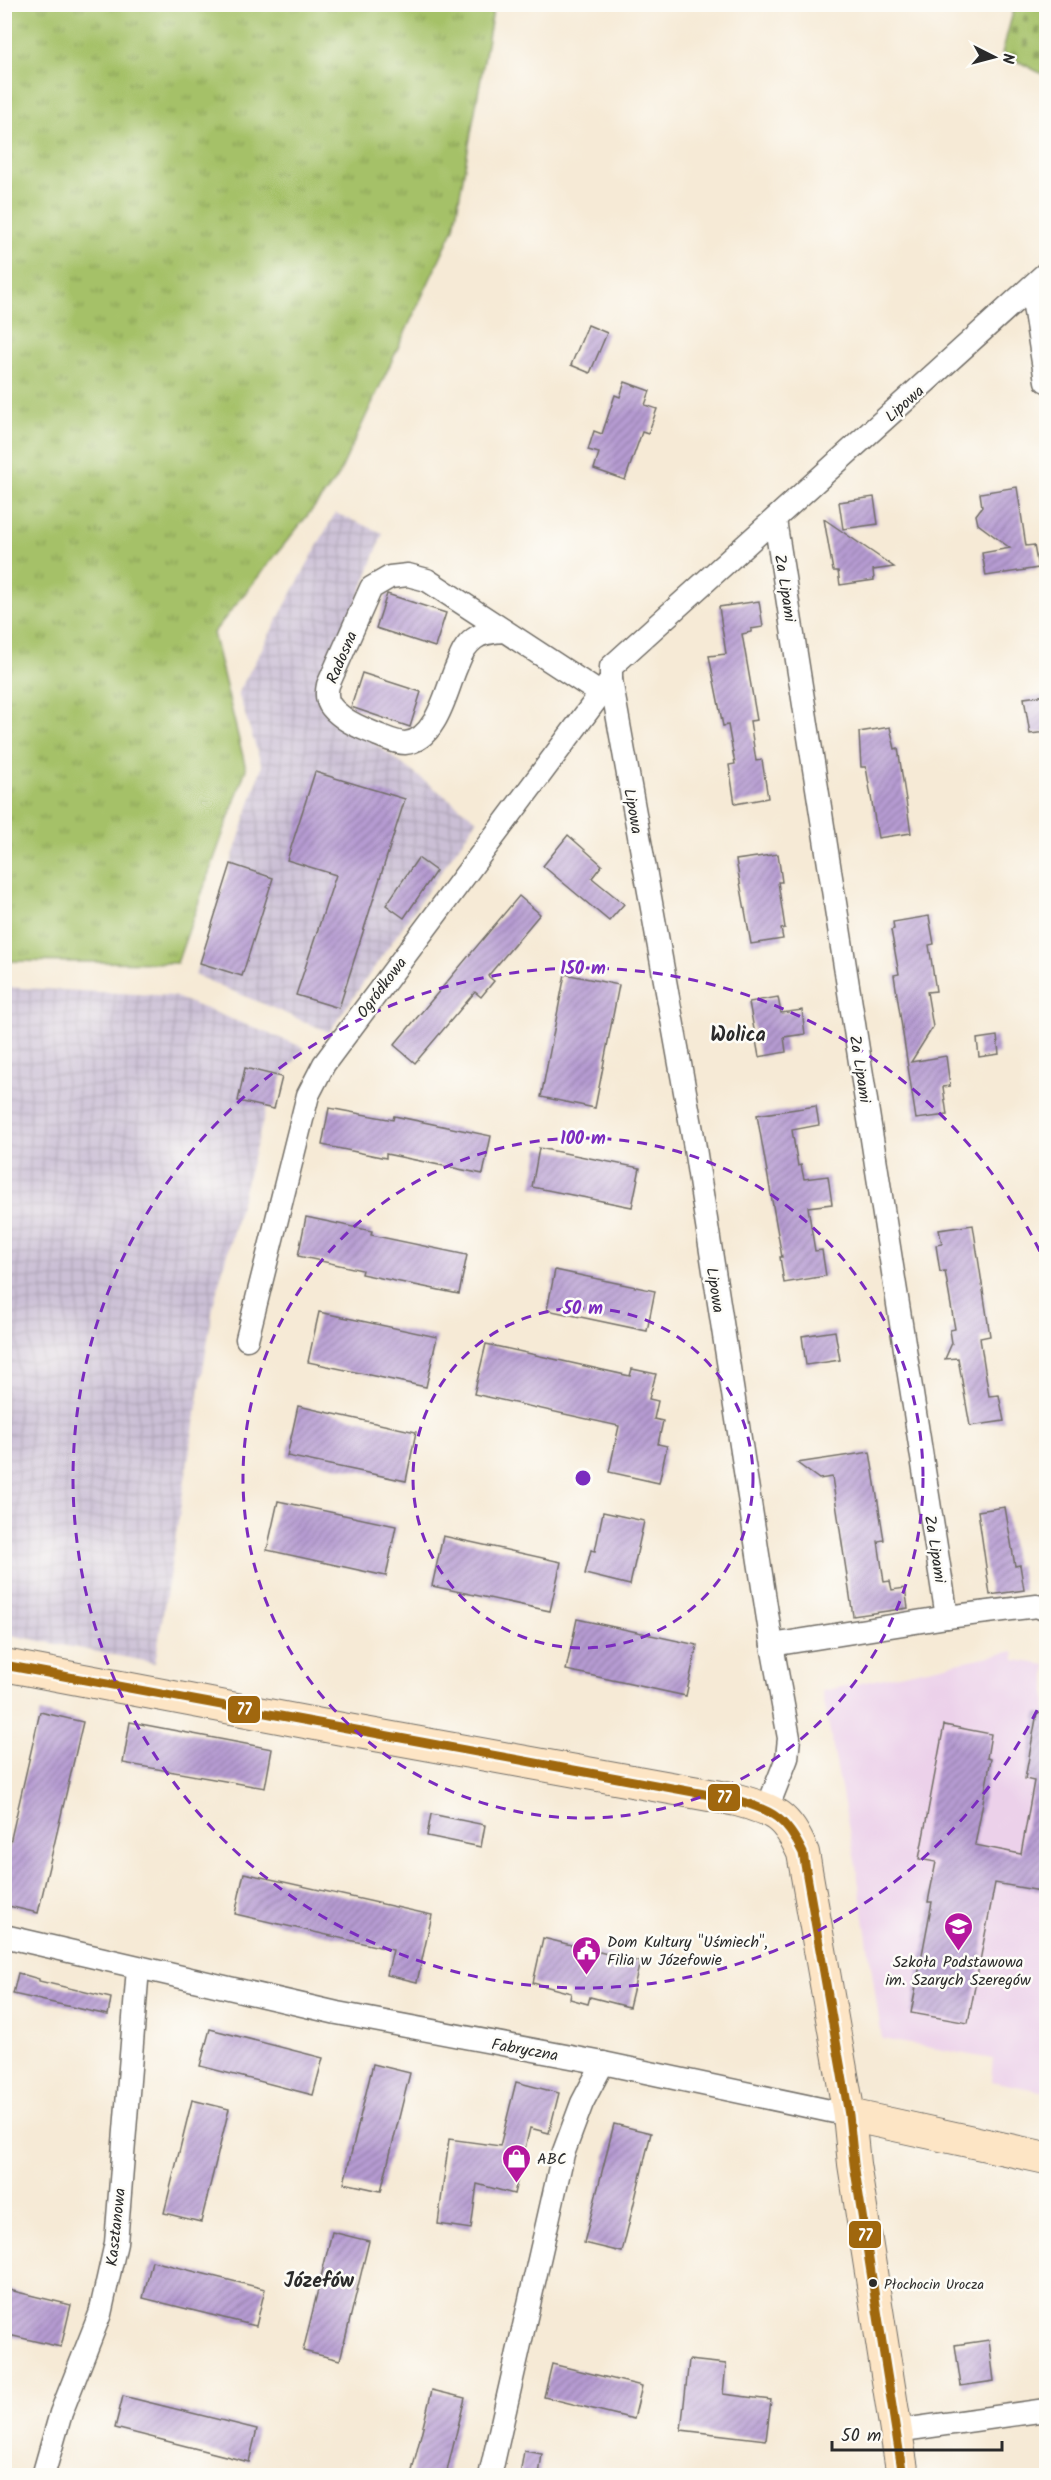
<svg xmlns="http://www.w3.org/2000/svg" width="1051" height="2480" font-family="Kalam,sans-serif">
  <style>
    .built { fill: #ecd1ea }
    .industrial { fill: url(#industrial-grid) }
    .grass { fill: url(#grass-tufts); stroke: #68764a; stroke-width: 1.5 }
    .cemetery { fill: url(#cemetery-stones); stroke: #68764a; stroke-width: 1.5 }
    .building { fill: url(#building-hatch) }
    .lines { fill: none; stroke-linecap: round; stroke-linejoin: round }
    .street-casing { stroke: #726e67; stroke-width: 25 }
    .secondary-casing { stroke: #726e67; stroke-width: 34 }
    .street { stroke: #fff; stroke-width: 22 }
    .secondary { stroke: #fde5c5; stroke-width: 32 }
    .bus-1-casing { stroke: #fdfcf7; stroke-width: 14 }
    .bus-1 { stroke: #a0670e; stroke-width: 9 }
    .ring { fill: none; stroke: #7b2cbf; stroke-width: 3; stroke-dasharray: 10 8 }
    .bus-dot { fill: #2b2b2b; stroke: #fdfcf7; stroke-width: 2 }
    .labels { text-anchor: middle; stroke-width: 5; stroke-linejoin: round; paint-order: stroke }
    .bus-label { font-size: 14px; fill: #2b2b2b; stroke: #fdfcf7; text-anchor: start }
    .street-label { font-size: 16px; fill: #2b2b2b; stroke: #fdfcf7 }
    .poi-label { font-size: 16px; fill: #2b2b2b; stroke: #fdfcf7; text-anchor: start }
    .quarter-label { font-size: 20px; font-weight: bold; fill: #2b2b2b; stroke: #fdfcf7 }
    .centre { fill: #7b2cbf; stroke: #fdfcf7; stroke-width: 3 }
    .ring-label { font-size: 18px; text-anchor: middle; font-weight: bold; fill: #7b2cbf; stroke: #fdfcf7; stroke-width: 5; stroke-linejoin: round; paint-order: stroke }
    .line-badge { stroke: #fdfcf7; stroke-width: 2 }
    .badge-label { font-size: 16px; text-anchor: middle; font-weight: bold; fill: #fff }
  </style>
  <defs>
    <pattern id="industrial-grid" width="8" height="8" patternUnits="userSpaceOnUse" patternTransform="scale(1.5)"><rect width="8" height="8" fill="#cbbfd5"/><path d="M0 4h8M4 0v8" fill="none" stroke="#aea4b7"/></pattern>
    <pattern id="grass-tufts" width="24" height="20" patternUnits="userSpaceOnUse" patternTransform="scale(1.5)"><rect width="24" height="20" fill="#a5c168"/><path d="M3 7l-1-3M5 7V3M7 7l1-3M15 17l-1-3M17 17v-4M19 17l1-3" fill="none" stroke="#879d56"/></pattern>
    <pattern id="cemetery-stones" width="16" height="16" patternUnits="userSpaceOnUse" patternTransform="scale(1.5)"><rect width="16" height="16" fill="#a5c168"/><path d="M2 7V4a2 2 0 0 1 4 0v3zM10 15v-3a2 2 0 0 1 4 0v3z" fill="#879d56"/></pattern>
    <pattern id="building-hatch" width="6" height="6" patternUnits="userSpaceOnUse" patternTransform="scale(1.5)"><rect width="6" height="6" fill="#b69bd2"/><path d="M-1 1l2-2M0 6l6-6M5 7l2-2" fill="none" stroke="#947fab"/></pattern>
  </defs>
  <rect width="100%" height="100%" fill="#fdfcf7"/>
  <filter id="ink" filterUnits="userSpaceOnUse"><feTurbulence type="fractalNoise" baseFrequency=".0167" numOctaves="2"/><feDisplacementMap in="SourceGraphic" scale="12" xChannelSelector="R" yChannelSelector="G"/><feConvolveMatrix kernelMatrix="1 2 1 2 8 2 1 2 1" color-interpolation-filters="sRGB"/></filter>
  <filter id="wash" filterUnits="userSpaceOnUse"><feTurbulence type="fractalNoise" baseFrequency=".008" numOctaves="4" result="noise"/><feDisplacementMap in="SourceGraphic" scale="24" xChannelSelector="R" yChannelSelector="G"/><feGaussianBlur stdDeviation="1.35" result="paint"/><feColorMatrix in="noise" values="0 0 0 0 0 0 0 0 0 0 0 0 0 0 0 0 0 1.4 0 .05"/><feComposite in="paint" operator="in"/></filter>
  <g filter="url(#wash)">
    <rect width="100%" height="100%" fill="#f6ead6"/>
    <!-- built -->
    <path class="built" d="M1014 1651 1015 1660 1046 1665V2092L991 2081 993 2059 882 2039 856 1865 822 1691Z"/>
    <!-- industrial -->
    <g class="industrial">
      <path d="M335 513 383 533 319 702 477 820 329 1032 195 975 262 766 238 693Z"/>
      <path d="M4 987 173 996 305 1048 271 1091 214 1302 155 1663 5 1634Z"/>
    </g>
    <!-- grass -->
    <path class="grass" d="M5 4 494 5 454 228 336 480 213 633 246 769 177 963 5 961Z"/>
    <!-- cemetery -->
    <path class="cemetery" d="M1015 5H1046V76L1002 53Z"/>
    <g id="blocks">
      <!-- building -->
      <g class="building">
        <path d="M588 325 607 333 590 373 571 365Z"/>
        <path d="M625 382 650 391 645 405 657 409 648 434 642 432 625 480 594 469 599 453 588 450 594 431 602 434 615 395 620 397Z"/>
        <path d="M1017 487 1026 546 1034 545 1038 568 986 576 982 553 1010 548 978 524 976 515 982 507 980 493Z"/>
        <path d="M874 497 878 524 843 529 839 502Z"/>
        <path d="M824 519 894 567 873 570 874 580 840 585 838 571H833Z"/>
        <path d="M387 594 446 613 435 647 376 628Z"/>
        <path d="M759 601 763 627 751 629V632L742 634 757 720 750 721 756 761 762 760 768 798 735 804 729 765 735 764 728 725 723 726 709 656 726 654 719 607Z"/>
        <path d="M362 673 421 692 410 727 351 707Z"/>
        <path d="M1047 695V732L1030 734 1024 698Z"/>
        <path d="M890 727 895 749 898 748 911 833 878 838 866 767H861L859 732Z"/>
        <path d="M315 772 405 799 339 1008 296 995 336 875 287 860Z"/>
        <path d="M568 835 602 865 592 878 624 904 609 921 543 866Z"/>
        <path d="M778 854 782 882H778L785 928 781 929 783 939 751 944 736 860Z"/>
        <path d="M418 858 436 871 404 918 386 905Z"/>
        <path d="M231 864 273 878 242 976 200 963Z"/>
        <path d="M519 896 540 914 488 976 494 981 481 997 475 992 415 1063 394 1045Z"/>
        <path d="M929 916 934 944 929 945 936 991 927 992 933 1027 911 1062 946 1056 950 1086 943 1087 947 1115 916 1119 894 975 899 974 891 930 894 929 893 922Z"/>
        <path d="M565 974 619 985 595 1108 541 1097Z"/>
        <path d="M778 997 781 1013 802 1010 805 1034 784 1037 786 1052 759 1057 749 1002Z"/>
        <path d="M997 1036 999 1054 979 1057 977 1039Z"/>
        <path d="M245 1068 282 1077 274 1109 238 1101Z"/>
        <path d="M816 1106 819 1125 792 1130 798 1166 801 1165 804 1179 828 1176 832 1204 808 1207 815 1251 822 1250 826 1276 784 1283 780 1257H782L757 1115Z"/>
        <path d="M329 1108 393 1120 394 1116 491 1136 483 1174 386 1154V1158L322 1145Z"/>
        <path d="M539 1148 640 1168 632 1207 532 1187Z"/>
        <path d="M306 1217 372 1231 371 1235 467 1255 459 1294 361 1274 362 1270 298 1256Z"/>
        <path d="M973 1225 990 1336 980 1338 989 1396 999 1395 1004 1421 970 1426 958 1358 945 1359 952 1343 950 1330 955 1329 945 1271 940 1272 936 1245 942 1244 939 1230Z"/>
        <path d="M555 1270 655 1291 647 1331 547 1310Z"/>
        <path d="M319 1312 437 1337 426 1387 308 1362Z"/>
        <path d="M835 1331 840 1360 806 1365 802 1336Z"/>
        <path d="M486 1344 630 1376 632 1369 656 1374 649 1399 658 1401 654 1419 663 1421 658 1444 667 1446 659 1483 609 1472 619 1426 474 1394Z"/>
        <path d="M298 1406 416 1432 406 1481 287 1456Z"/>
        <path d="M870 1452 884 1540 878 1541 884 1582 890 1581 892 1590 905 1588 908 1608 853 1616 832 1477 819 1479 797 1463Z"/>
        <path d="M278 1501 396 1526 386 1576 267 1550Z"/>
        <path d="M1005 1507 1015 1566 1020 1565 1024 1590 990 1595 978 1511Z"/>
        <path d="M603 1512 644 1521 630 1585 585 1574 591 1550 595 1551Z"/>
        <path d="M443 1536 561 1562 550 1611 432 1586Z"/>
        <path d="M577 1619 697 1645 686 1696 566 1670Z"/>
        <path d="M40 1712 83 1722 38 1913 4 1905V1869Z"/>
        <path d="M1037 1713 1047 1714V1892L995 1883 968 2023 911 2013 932 1902H928L936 1862 919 1859 944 1725 991 1734 987 1758 991 1759 975 1845 1021 1854 1034 1781 1025 1779Z"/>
        <path d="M130 1722 272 1749 265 1788 123 1763Z"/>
        <path d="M431 1814 485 1825 481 1847 427 1836Z"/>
        <path d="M244 1873 432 1915 417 1982 387 1975 393 1950 235 1914Z"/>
        <path d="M543 1938 640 1962 629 2007 590 1997 588 2004 570 1999 571 1993 533 1983Z"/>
        <path d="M18 1973 39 1979V1981L111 1998 108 2015 13 1994Z"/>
        <path d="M210 2029 323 2058 313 2095 200 2066Z"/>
        <path d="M373 2064 410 2073 381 2191 344 2183Z"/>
        <path d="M516 2082 559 2093 549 2133 530 2128 514 2194 477 2184 471 2229 438 2224 449 2139 500 2146Z"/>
        <path d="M192 2100 229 2109 201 2222 164 2213Z"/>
        <path d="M614 2124 651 2133 622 2252 584 2243Z"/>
        <path d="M332 2232 369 2241 340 2360 303 2351Z"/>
        <path d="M152 2261 265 2289 256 2326 143 2298Z"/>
        <path d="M9 2290 71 2305 61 2347 4 2334V2308Z"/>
        <path d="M989 2340 994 2381 961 2386 955 2345Z"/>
        <path d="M689 2360 726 2364 723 2394 771 2400 766 2440 681 2430Z"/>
        <path d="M552 2364 642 2386 634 2419 544 2397Z"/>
        <path d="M432 2390 465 2398 446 2475H411Z"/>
        <path d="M123 2396 257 2429 249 2462 115 2428Z"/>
        <path d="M524 2451 542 2454 539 2475H520Z"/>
      </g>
    </g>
  </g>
  <g filter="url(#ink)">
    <use href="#blocks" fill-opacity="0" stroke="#726e67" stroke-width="1.5"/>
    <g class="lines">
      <defs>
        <g id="street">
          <path d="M1031 287 1046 381"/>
          <path d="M775 520 947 1617"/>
          <path d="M505 631C494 632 483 632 474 639 463 647 460 659 455 670 446 693 435 741 405 743 396 743 386 738 378 735 367 730 355 726 345 719 331 709 324 702 328 685L371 588 390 577 408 575 427 580 601 694"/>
          <path d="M247 1339 308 1095 324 1064 611 680"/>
          <path d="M772 1645 947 1617 1037 1606 1046 1610"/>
          <path d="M767 1809 787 1758 789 1738 772 1645 694 1142 611 680V667L1046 273"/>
          <path d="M4 1936 337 2013 603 2063 849 2115"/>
          <path d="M896 2431 1046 2410"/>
          <path d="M43 2476 61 2413 100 2314 116 2243 138 1968"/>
          <path d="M490 2476 563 2154 582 2103 603 2063"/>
        </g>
        <g id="secondary">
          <path d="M4 1665 342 1729 737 1800C776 1811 786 1815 803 1853L849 2115 854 2164 903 2476"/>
          <path d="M849 2115 1046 2158"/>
        </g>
      </defs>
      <!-- street casing -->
      <use href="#street" class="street-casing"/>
      <!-- secondary casing -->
      <use href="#secondary" class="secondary-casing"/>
      <!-- street -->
      <use href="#street" class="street"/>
      <!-- secondary -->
      <use href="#secondary" class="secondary"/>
      <defs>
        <path id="bus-1" d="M4 1665 737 1800C773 1811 786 1818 803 1853L849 2115 854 2164 903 2476"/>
      </defs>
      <!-- bus-1 casing -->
      <use href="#bus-1" class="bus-1-casing"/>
      <!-- bus-1 -->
      <use href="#bus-1" class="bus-1"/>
    </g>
  </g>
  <!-- distance rings -->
  <g class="ring">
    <circle cx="583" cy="1478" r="170"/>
    <circle cx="583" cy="1478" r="340"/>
    <path d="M1045 1694A510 510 0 1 1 1045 1262"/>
  </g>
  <!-- icons -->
  <defs>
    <symbol id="school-pin" viewBox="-11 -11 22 30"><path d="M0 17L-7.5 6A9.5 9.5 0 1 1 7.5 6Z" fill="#b5179e" stroke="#fdfcf7"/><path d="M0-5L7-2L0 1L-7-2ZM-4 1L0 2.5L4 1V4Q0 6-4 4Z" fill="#fff"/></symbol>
    <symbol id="civic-pin" viewBox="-11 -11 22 30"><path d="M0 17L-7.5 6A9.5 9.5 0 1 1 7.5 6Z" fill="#b5179e" stroke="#fdfcf7"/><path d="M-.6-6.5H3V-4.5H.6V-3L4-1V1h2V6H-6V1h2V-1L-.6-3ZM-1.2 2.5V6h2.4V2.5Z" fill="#fff"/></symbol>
    <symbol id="shop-pin" viewBox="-11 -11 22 30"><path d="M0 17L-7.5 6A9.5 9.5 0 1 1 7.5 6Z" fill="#b5179e" stroke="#fdfcf7"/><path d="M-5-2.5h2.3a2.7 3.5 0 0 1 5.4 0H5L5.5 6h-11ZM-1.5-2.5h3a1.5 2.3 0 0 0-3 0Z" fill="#fff"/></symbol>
  </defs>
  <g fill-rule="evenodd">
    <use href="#school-pin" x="942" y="1910" width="33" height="45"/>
    <use href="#civic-pin" x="570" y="1934" width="33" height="45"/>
    <use href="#shop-pin" x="500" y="2142" width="33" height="45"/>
  </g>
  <!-- markers -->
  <circle class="bus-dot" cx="873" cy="2283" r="5"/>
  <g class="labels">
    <!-- bus labels -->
    <g class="bus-label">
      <text x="884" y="2289">Płochocin Urocza</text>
    </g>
    <!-- street labels -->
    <g class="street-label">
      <text transform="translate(904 403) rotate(-42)" y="6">Lipowa</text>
      <text transform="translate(786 588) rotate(81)" y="6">Za Lipami</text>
      <text transform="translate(341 657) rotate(-67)" y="6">Radosna</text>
      <text transform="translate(634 811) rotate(80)" y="6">Lipowa</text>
      <text transform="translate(381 987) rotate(-53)" y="6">Ogródkowa</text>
      <text transform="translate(861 1069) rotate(81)" y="6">Za Lipami</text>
      <text transform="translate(716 1290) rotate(81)" y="6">Lipowa</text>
      <text transform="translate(936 1549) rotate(81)" y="6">Za Lipami</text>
      <text transform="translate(525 2049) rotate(10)" y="6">Fabryczna</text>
      <text transform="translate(115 2227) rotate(-84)" y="6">Kasztanowa</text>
    </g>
    <!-- poi labels -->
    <g class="poi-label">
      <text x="607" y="1947">Dom Kultury "Uśmiech",<tspan x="607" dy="18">Filia w Józefowie</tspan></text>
      <text x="958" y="1967" text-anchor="middle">Szkoła Podstawowa<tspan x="958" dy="18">im. Szarych Szeregów</tspan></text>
      <text x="537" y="2164">ABC</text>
    </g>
    <!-- quarter labels -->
    <g class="quarter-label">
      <text x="738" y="1041">Wolica</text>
      <text x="319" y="2287">Józefów</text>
    </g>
  </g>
  <circle cx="583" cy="1478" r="9" class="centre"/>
  <g class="ring-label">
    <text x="583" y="974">150 m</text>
    <text x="583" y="1144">100 m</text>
    <text x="583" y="1314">50 m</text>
  </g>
  <g class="line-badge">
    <rect x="227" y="1695" width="34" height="29" rx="6" fill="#a0670e"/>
    <rect x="707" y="1783" width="34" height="29" rx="6" fill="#a0670e"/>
    <rect x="848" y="2220" width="34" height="29" rx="6" fill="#a0670e"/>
  </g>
  <g class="badge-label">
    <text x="244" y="1715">77</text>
    <text x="724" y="1803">77</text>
    <text x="865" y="2241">77</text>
  </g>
  <!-- margin -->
  <rect width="1051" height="2480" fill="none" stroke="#fdfcf7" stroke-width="24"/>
  <!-- north arrow -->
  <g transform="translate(994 57) rotate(96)" stroke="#fdfcf7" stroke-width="4.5" paint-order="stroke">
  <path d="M0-4.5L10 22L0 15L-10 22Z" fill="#2b2b2b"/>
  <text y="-9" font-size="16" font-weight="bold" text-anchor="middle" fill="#2b2b2b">N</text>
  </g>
  <!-- scale -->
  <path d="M832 2441v9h170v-9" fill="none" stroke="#2b2b2b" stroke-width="3"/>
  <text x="841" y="2441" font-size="18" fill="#2b2b2b" stroke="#fdfcf7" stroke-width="4.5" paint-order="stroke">50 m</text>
</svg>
